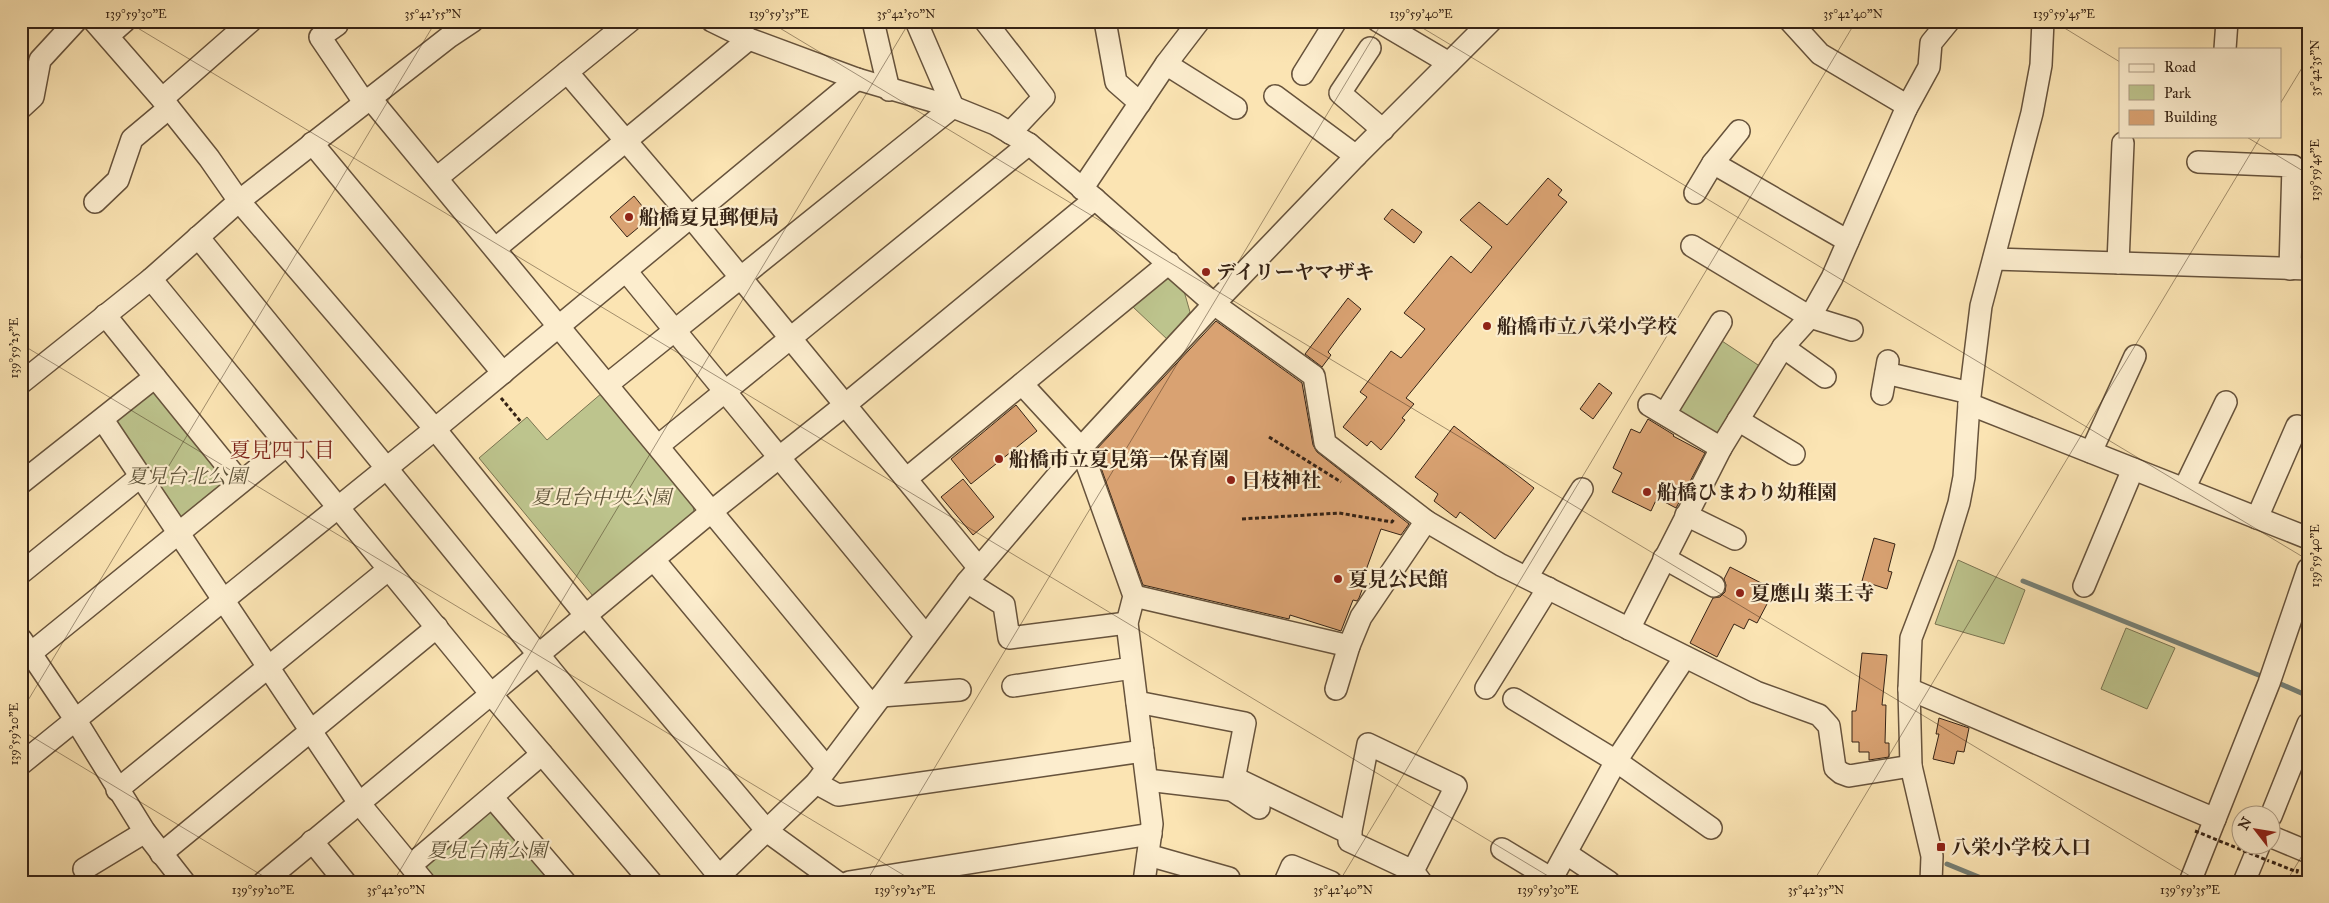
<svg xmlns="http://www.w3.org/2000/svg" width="2329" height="903" font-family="'IM FELL Great Primer','Noto Serif JP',serif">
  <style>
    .green { fill: #bdc48d; stroke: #7a7451 }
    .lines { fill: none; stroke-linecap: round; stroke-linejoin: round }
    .stream { stroke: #767f75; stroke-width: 5 }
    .building { fill: #d9a272; stroke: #362315 }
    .minor-casing { stroke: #67533c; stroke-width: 24 }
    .path { stroke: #362315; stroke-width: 3; stroke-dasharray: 4 2.5; stroke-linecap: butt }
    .minor { stroke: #fcedce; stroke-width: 21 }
    .path-bridge { stroke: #362315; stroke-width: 3; stroke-dasharray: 4 2.5; stroke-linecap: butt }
    .ticks { fill: none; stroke: #362315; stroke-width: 1; stroke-opacity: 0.45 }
    .poi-dot { fill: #8f2418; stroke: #fcedce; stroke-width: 2 }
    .labels { text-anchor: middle; stroke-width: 4.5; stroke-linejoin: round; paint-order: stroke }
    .poi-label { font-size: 20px; font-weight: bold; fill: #362315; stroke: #fcedce; text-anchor: start }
    .park-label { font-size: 20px; font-style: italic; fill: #5e5339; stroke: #fcedce }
    .neighbourhood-label { font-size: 21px; fill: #7a1f14; stroke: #fcedce }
    .neatline { fill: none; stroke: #362315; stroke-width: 2 }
    .ticks-label { font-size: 12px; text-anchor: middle; fill: #362315 }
  </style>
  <rect width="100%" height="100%" fill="#fbe4b3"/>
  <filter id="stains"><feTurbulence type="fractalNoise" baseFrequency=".004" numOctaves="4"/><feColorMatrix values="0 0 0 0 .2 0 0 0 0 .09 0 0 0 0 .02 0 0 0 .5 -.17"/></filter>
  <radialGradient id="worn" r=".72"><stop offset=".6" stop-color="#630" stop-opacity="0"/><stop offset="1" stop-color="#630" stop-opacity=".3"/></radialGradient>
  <!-- green -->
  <g class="green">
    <path d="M1168 275 1184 291 1190 312 1168 340 1133 307Z"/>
    <path d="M1719 339 1764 369 1720 436 1676 416Z"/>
    <path d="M155 385 232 481 180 522 110 421Z"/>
    <path d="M602 393 691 494 694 512 593 596 479 458 527 417 547 440Z"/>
    <path d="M1958 560 2025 590 2004 644 1935 624Z"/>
    <path d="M2126 628 2175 648 2147 709 2101 689Z"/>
    <path d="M490 806 558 882H434L420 865Z"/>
  </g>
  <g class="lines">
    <!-- stream -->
    <g class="stream">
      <path d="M2023 581 2266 678"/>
      <path d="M2274 681 2308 696"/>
      <path d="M1947 864 1991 882"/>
    </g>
  </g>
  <!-- building -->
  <g class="building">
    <path d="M1548 178 1562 190 1558 195 1567 202 1406 398 1414 404 1402 418 1405 420 1391 438 1381 450 1371 441 1367 446 1343 427 1367 397 1360 392 1391 351 1401 358 1425 329 1404 313 1451 256 1471 273 1492 247 1460 220 1479 202 1507 225Z"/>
    <path d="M634 196 651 217 627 237 610 217Z"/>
    <path d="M1392 209 1422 232 1414 243 1384 219Z"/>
    <path d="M1348 298 1361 309 1339 337 1328 352 1331 355 1322 367 1305 354Z"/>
    <path d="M1216 321 1302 383 1313 445 1317 452 1409 524 1401 535 1381 529 1362 581 1365 582 1359 598 1357 601 1353 600 1341 631 1290 615 1289 619 1143 585 1095 451Z"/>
    <path d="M1599 383 1612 393 1593 419 1580 409Z"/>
    <path d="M1016 405 1037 431 971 484 951 459Z"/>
    <path d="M1648 419 1674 435 1673 436 1705 453 1676 508 1657 498 1651 511 1612 492 1622 473 1613 468 1631 429 1640 433Z"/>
    <path d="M1454 426 1534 488 1495 539 1460 512 1456 518 1434 501 1438 494 1415 477Z"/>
    <path d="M963 479 994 517 973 535 941 497Z"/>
    <path d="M1874 538 1895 544 1888 571 1892 572 1887 589 1862 581Z"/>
    <path d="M1730 567 1767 586 1759 600 1767 604 1757 623 1749 619 1744 629 1734 624 1717 657 1690 643 1713 598 1720 597 1725 592 1726 585 1724 579Z"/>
    <path d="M1862 653 1887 655 1882 705H1886L1885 743H1889V757L1869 760V752H1859V742H1852V711H1856Z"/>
    <path d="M1939 718 1969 728 1964 752 1957 751 1954 764 1933 759 1939 734H1936Z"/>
  </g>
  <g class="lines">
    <defs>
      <g id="minor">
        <path d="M94 21 162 99 209 158 239 201 435 429 586 616 768 832 837 882"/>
        <path d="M712 21 749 39 857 79 953 107 995 124 1029 144 1095 199 1214 304 1314 376 1325 443 1426 521 1501 565 1756 692 1819 715 1829 726 1835 768 1841 773 1849 776 1911 766"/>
        <path d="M873 21 889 90"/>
        <path d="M985 21 1044 97 1010 133"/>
        <path d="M1105 21 1116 82 1140 103"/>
        <path d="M1378 21 1449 63"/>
        <path d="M337 25 320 37 364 102"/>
        <path d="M108 36 125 21"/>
        <path d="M1370 48 1340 93 1383 130"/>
        <path d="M2225 49 2227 21"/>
        <path d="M1166 64 1236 108"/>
        <path d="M567 72 691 217 979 568"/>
        <path d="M1303 74 1336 21"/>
        <path d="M1275 96 1356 156"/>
        <path d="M370 98 872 706"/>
        <path d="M162 99 251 21"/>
        <path d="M21 108 33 97 40 60 76 21"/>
        <path d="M1906 109 1929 67 1931 43 1949 21"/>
        <path d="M312 143 503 373"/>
        <path d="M2198 162 2293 166 2290 269"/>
        <path d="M1713 163 1848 241"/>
        <path d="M438 177 630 21"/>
        <path d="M1082 189 1166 64 1199 21"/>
        <path d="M1695 193 1713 163 1739 131"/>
        <path d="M95 202 118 180 132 139 169 108"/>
        <path d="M198 237 719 876"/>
        <path d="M1692 246 1810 317 1852 330"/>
        <path d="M496 248 749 39"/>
        <path d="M1994 259 2308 269"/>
        <path d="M2118 263 2123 143"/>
        <path d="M626 271 926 636"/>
        <path d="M151 279 491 694 651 882"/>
        <path d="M1783 347 1825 377"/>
        <path d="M1886 373 1970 393"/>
        <path d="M155 377 240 482"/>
        <path d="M21 383 151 279 239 201 449 37 473 21"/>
        <path d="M608 384 953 107 916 21"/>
        <path d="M1022 384 1081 448 1134 596 1127 623 1152 824 1144 882"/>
        <path d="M1882 394 1888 361"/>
        <path d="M1969 404 2308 538"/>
        <path d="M1649 405 1721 448"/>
        <path d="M1668 416 1669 407 1721 322"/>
        <path d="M103 420 359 803 424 882"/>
        <path d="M1738 420 1794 454"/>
        <path d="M658 446 1029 144"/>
        <path d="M2091 452 2135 356"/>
        <path d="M906 479 1169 263"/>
        <path d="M21 483 155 377 105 315"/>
        <path d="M2184 489 2226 402"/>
        <path d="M1686 515 1735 539"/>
        <path d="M2257 518 2297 426"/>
        <path d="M1664 558 1714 586"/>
        <path d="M654 560 827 768"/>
        <path d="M21 573 141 476"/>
        <path d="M1527 577 1582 489"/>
        <path d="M967 582 1004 605 1009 638 1127 623"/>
        <path d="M2084 586 2133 469"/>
        <path d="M1134 596 1349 646 1361 617 1426 521"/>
        <path d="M1629 629 1721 448 1783 347 1810 317 1832 278 1906 109 1901 102 1820 54 1790 21"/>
        <path d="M21 639 75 719 145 832 184 882"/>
        <path d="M31 653 287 445"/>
        <path d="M1013 686 1132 668"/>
        <path d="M1486 688 1548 588"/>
        <path d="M1336 689 1349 646"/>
        <path d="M1909 689 2215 819"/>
        <path d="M881 696 960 690"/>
        <path d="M1514 699 1616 761 1711 828"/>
        <path d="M1137 702 1245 723 1232 790 1147 780"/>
        <path d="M21 764 435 429 857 79"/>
        <path d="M1235 778 1351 834"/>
        <path d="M816 783 838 795 1143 751"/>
        <path d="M117 790 389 569"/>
        <path d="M1232 790 1259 808"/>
        <path d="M492 797 565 882"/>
        <path d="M2271 816 2308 724"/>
        <path d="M2272 837 2308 852"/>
        <path d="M312 841 345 882"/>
        <path d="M1502 849 1552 879"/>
        <path d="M161 854 437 627"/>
        <path d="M1567 854 1609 882"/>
        <path d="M1148 855 1229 878"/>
        <path d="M411 865 542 754"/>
        <path d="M84 869 145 832"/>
        <path d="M1413 871 1456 786 1368 744 1349 841 1413 871 1421 882"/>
        <path d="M264 882 712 511 845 405 1095 199"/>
        <path d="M713 882 816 783 967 582 1081 448 1214 304 1356 156 1491 21"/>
        <path d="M849 882 1151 834"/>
        <path d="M1285 882 1292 866 1331 882"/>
        <path d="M1550 882 1616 761 1685 657"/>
        <path d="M1931 882 1932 856 1911 766 1909 689 1911 638 1944 552 1959 503 1964 477 1969 404 1981 306 2032 113 2041 65 2043 21"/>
        <path d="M2190 882 2269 683 2308 569"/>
        <path d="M2244 882 2259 846"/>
      </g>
    </defs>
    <!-- minor casing -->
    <use href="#minor" class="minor-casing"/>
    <!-- path -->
    <g class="path">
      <path d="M501 398 521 422"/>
      <path d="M1269 437 1341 482"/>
      <path d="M1242 519 1339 513 1392 522 1394 519"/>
      <path d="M2272 862 2297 872 2298 868"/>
    </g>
    <!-- minor -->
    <use href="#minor" class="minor"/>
    <!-- path-bridge -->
    <path class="path-bridge" d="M2195 831 2269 861"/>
  </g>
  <!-- ticks -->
  <path class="ticks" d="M126 21 1558 882M768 21 2200 882M1411 21 2308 560M2053 21 2120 62M2280 104 2308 58M2245 136 2308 174M21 344 915 882M21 712 436 21M21 730 273 882M393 882 910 21M866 882 1383 21M1339 882 1856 21M1813 882 2261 136M2286 882 2308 846"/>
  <!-- markers -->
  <g class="poi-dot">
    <circle cx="629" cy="217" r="5"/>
    <circle cx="1206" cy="272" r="5"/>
    <circle cx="1487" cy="326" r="5"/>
    <circle cx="999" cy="459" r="5"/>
    <circle cx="1231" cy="480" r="5"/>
    <circle cx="1647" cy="492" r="5"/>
    <circle cx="1338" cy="579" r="5"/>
    <circle cx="1740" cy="593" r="5"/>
    <rect x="1936" y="842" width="10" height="10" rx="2.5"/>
  </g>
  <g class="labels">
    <!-- poi labels -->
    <g class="poi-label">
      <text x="639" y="224">船橋夏見郵便局</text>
      <text x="1216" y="279">デイリーヤマザキ</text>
      <text x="1497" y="333">船橋市立八栄小学校</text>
      <text x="1009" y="466">船橋市立夏見第一保育園</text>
      <text x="1241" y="487">日枝神社</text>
      <text x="1657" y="499">船橋ひまわり幼稚園</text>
      <text x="1348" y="586">夏見公民館</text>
      <text x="1750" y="600">夏應山 薬王寺</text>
      <text x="1951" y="854">八栄小学校入口</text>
    </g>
    <!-- park labels -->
    <g class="park-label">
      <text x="187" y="483">夏見台北公園</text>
      <text x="601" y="504">夏見台中央公園</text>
      <text x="487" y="857">夏見台南公園</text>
    </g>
    <!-- neighbourhood labels -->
    <g class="neighbourhood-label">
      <text x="282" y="457">夏見四丁目</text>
    </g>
  </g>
  <!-- margin -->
  <rect width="2329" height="903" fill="none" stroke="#fbe4b3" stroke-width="55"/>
  <!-- legend -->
  <rect x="2119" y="48" width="162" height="90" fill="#fcedce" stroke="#ad9c84"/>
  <rect x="2129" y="64" width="25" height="8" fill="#fcedce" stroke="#ad9c84"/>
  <text x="2164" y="72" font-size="15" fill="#362315">Road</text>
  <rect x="2129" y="85" width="25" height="15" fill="#bdc48d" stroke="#ad9c84"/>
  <text x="2164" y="98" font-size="15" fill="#362315">Park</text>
  <rect x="2129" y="110" width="25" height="15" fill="#d9a272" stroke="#ad9c84"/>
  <text x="2164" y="122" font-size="15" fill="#362315">Building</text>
  <!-- north arrow -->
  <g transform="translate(2256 830) rotate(301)"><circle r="24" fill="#fcedce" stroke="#ad9c84"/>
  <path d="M0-4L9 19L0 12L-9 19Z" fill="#8f2418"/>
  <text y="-8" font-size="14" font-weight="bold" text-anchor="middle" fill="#362315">N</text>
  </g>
  <rect x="28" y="28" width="2274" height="848" class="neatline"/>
  <g class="ticks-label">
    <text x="136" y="18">139°59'30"E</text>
    <text x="433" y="18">35°42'55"N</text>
    <text x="779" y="18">139°59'35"E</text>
    <text x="906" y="18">35°42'50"N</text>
    <text x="1421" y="18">139°59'40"E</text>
    <text x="1853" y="18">35°42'40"N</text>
    <text x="2064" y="18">139°59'45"E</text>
    <text transform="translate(2315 68) rotate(-90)" y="4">35°42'35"N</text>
    <text transform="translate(2315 170) rotate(-90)" y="4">139°59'45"E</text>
    <text transform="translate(14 348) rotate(-90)" y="4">139°59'25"E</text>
    <text transform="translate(2315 556) rotate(-90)" y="4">139°59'40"E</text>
    <text transform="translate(14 734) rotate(-90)" y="4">139°59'20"E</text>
    <text x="263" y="894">139°59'20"E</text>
    <text x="396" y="894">35°42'50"N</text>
    <text x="905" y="894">139°59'25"E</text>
    <text x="1343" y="894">35°42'40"N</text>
    <text x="1548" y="894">139°59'30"E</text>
    <text x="1816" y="894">35°42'35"N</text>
    <text x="2190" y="894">139°59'35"E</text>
  </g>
  <rect width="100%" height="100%" filter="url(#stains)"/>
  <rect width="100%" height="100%" fill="url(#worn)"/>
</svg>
